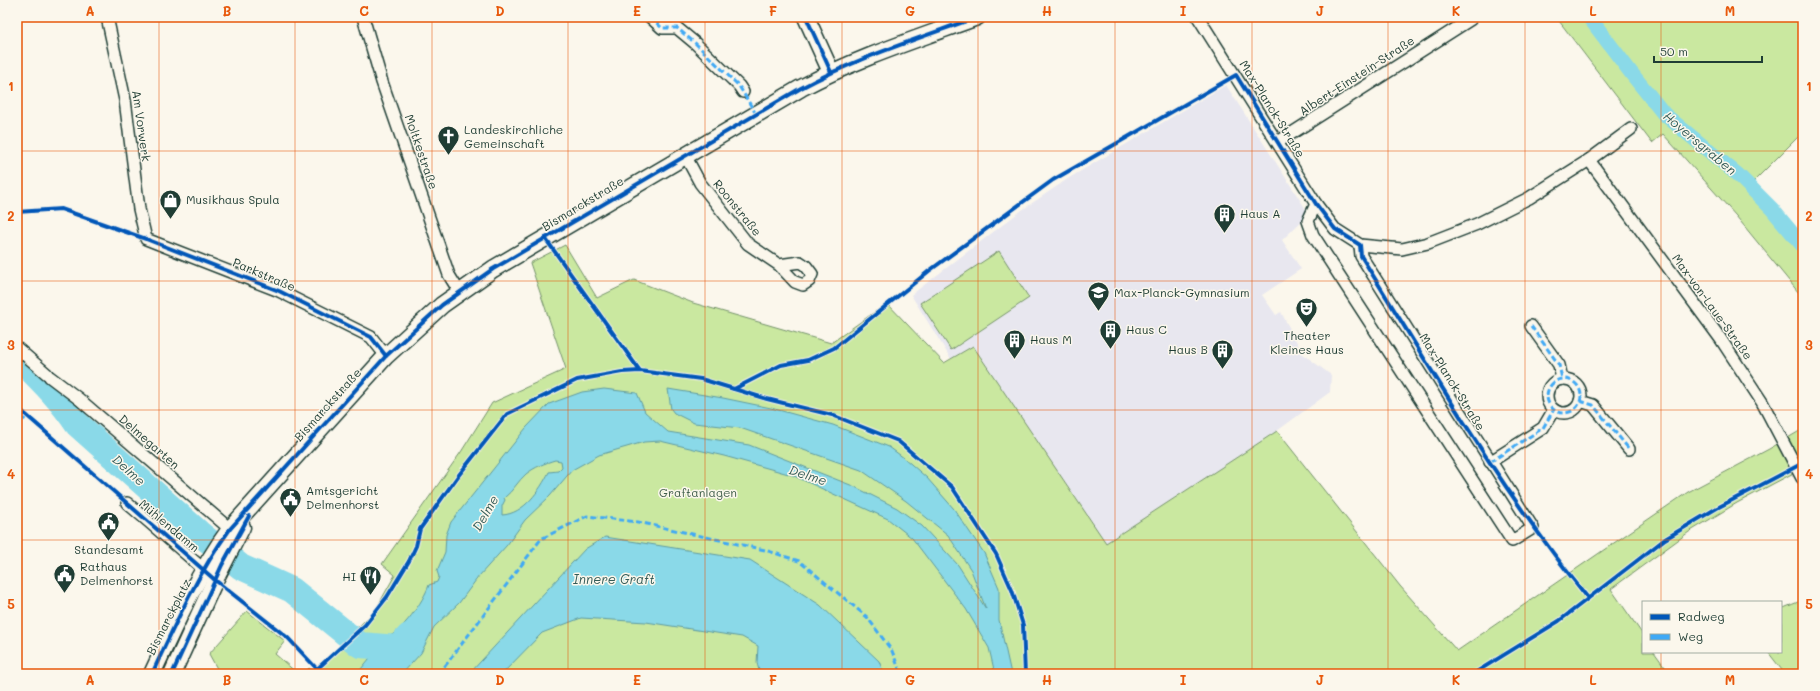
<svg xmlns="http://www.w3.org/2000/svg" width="1820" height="691" font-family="Mali,sans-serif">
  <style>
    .built { fill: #e8e7ef }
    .green { fill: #cae8a0; stroke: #74926a }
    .water { fill: #8ad9e8; stroke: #5f9ba0; fill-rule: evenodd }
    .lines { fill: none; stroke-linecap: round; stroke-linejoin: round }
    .canal { stroke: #8ad9e8; stroke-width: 15 }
    .river { stroke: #8ad9e8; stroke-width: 26 }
    .street-casing { stroke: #1f3d34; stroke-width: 14 }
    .secondary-casing { stroke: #1f3d34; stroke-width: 19 }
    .street { stroke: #fbf7ec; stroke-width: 11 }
    .secondary { stroke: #fbf7ec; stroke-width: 16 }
    .quiet { stroke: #3fa9f5; stroke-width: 3; stroke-dasharray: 6 3; stroke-linecap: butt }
    .cycleway-casing { stroke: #fbf7ec; stroke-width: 6 }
    .cycleway { stroke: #0057b8; stroke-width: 4 }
    .grid { fill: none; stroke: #e8590c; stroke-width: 1; stroke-opacity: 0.55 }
    .labels { text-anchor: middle; stroke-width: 3; stroke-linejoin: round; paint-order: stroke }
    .street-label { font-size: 12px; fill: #1f3d34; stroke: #fbf7ec }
    .poi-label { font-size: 12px; fill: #1f3d34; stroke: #fbf7ec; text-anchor: start }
    .park-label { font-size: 12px; fill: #415f4a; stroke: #fbf7ec }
    .water-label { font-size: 13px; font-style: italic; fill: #345c58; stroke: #fbf7ec }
    .neatline { fill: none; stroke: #e8590c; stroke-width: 1.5 }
    .grid-label { font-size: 13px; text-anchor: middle; font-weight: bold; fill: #e8590c }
  </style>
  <rect width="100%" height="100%" fill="#fbf7ec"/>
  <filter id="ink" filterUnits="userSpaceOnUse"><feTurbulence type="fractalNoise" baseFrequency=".025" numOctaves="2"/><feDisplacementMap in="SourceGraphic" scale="8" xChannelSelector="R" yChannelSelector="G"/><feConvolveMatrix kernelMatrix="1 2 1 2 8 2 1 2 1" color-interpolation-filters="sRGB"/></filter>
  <g filter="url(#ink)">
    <!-- built -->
    <path class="built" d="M1226 85 1309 214 1282 240 1301 269 1262 295 1276 315 1281 312 1303 354 1331 375 1330 392 1277 431 1106 543 973 346 951 359 911 295 1022 210 1069 178Z"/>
    <!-- green -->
    <g class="green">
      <path d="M1556 17H1803V21L1798 25 1803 33V132L1754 181 1803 237V298L1736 216 1663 134 1652 143Z"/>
      <path d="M565 245 597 298 634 280 693 303 831 343 887 303 944 363 973 346 1106 543 1277 431 1400 586 1457 651 1688 492 1769 449 1803 429V468L1737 503 1689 532 1611 589 1643 635V652H1654L1670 674H305L309 668 314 672 376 609 395 575 382 564 461 452 492 403 566 369 530 263Z"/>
      <path d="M999 251 1029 298 951 350 920 303Z"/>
      <path d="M1803 600V674H1785L1768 652H1781V609Z"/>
      <path d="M247 611 285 641 275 654 298 674H220L209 654Z"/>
    </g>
    <!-- water -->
    <g class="water">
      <path d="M604 389 637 393 645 412 668 432 749 445 853 486 897 508 922 526 958 565 986 609 971 570 948 535 906 501 861 470 740 428 694 423 674 413 671 409 668 389 723 398 771 408 833 425 889 447 904 458 927 478 954 509 984 553 999 588V620L1011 674H995L989 648 966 609 912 538 888 519 792 475 724 456 660 441 644 442 599 455 572 470 550 496 525 520 507 545 479 576 459 603 434 627 421 653 402 674H357L386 638C402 632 423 602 429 585L437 582 439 577 437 571 445 552 446 535 451 522 526 428 549 404 582 392ZM555 460 561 461 562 467 558 471 549 472C540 490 524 514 502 515V506L505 500 504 498C513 491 518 481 526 474 535 467 545 463 555 460Z"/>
      <path d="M605 537 750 560 820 605 879 661 884 674H760L757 663 758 646 742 637 646 622 581 618 542 633 502 674H469L585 549Z"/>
    </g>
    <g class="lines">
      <!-- canal -->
      <path class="canal" d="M1589 17 1632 74 1664 114 1738 175 1772 209 1803 246"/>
      <!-- river -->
      <path class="river" d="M17 356C39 378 60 398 77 424L199 533 241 567 292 590 360 645 398 648 409 636"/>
      <defs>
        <g id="street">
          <path d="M107 17 125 100 139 209 146 239 279 291 371 337 386 356"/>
          <path d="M363 17 382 82 449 275 460 293"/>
          <path d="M650 17 662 28H677L695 43 739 86 743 92"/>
          <path d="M1198 17 1316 204 1335 229 1360 245 1402 249 1428 243 1477 224 1529 198 1589 160 1631 129"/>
          <path d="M1278 142 1471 19"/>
          <path d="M686 157 700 183 748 244 779 265 795 282 803 285 809 281 812 274 806 266 800 262 779 265"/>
          <path d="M1589 160 1720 338 1762 402 1802 478"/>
          <path d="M1316 204 1308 221 1313 235 1512 541 1533 528 1361 256 1360 245"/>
          <path d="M1531 326 1559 365 1562 379"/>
          <path d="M17 348 47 374"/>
          <path d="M50 377 79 399 230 529"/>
          <circle cx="1564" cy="396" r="17"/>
          <path d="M1580 401 1593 405 1629 449"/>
          <path d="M1490 462 1543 428 1553 411"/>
          <path d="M127 503 208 573"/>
        </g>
        <g id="secondary">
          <path d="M806 17 831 72"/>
          <path d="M152 674C175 624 198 573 230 529L386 356 442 305 493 269 801 88C857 58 917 39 977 17"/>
          <path d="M172 674 215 580 242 527"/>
        </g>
      </defs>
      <!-- street casing -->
      <use href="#street" class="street-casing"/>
      <!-- secondary casing -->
      <use href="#secondary" class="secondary-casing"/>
      <!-- street -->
      <use href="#street" class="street"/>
      <!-- secondary -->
      <use href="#secondary" class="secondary"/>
      <!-- quiet -->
      <g class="quiet">
        <path d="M650 17 662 28H677L695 43 739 86 756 114"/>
        <path d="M1531 326 1559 365 1562 379"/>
        <circle cx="1564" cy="396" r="17"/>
        <path d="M1580 401 1593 405 1629 449"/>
        <path d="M17 427 27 416"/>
        <path d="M1490 462 1543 428 1553 411"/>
        <path d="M439 674 541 539 587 516 638 522 765 550 799 561 867 617 892 651 901 674"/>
      </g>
      <defs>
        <g id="cycleway">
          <path d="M806 17 831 72"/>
          <path d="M17 212 61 209 146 239 279 291 371 337 386 356"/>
          <path d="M545 238 640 371"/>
          <path d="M734 389 781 365 808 360 834 348 929 271 1053 180 1236 75 1316 204 1335 229 1360 245 1361 256C1433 372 1502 492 1588 598"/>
          <path d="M17 407 215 580 288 638 317 669 318 674"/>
          <path d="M317 669 365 625 387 597 409 561 416 546 420 529 458 476 507 414 577 380 622 372 640 371 701 379 767 399 832 415 898 441 952 487 996 554 1012 590 1023 625 1025 674"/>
          <path d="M152 674C175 624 198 573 230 529L386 356 442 305 493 269 801 88C857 58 917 39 977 17"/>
          <path d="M172 674 222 565 249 516"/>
          <path d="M1473 674 1559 621 1665 539 1717 508 1803 463"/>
        </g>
      </defs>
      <!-- cycleway casing -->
      <use href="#cycleway" class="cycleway-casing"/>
      <!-- cycleway -->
      <use href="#cycleway" class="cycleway"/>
    </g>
  </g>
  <!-- grid -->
  <path class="grid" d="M159 17V674M295 17V674M432 17V674M568 17V674M705 17V674M842 17V674M978 17V674M1115 17V674M1252 17V674M1388 17V674M1525 17V674M1661 17V602M17 151H1803M17 281H1803M17 410H1803M17 540H1803M1661 652V674"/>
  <!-- icons -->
  <defs>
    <symbol id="church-pin" viewBox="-11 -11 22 30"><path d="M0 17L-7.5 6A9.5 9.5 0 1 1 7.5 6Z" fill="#1f3d34" stroke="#fbf7ec"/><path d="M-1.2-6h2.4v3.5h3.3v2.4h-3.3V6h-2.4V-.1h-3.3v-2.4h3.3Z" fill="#fff"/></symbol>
    <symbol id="shop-pin" viewBox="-11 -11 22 30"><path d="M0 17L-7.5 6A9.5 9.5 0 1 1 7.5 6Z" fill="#1f3d34" stroke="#fbf7ec"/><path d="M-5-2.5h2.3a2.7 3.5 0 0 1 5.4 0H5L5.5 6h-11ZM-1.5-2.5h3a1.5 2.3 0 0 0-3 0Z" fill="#fff"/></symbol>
    <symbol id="building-pin" viewBox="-11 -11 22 30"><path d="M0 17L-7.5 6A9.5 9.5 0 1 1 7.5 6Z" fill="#1f3d34" stroke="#fbf7ec"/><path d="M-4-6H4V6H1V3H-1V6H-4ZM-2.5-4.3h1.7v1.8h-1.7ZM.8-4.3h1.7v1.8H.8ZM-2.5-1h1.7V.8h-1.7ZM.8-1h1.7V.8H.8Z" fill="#fff"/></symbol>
    <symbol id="school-pin" viewBox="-11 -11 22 30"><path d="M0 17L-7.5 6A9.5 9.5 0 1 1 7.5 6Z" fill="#1f3d34" stroke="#fbf7ec"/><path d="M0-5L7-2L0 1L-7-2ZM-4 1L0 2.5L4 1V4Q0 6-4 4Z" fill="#fff"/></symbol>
    <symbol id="theatre-pin" viewBox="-11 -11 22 30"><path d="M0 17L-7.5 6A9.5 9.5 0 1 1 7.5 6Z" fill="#1f3d34" stroke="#fbf7ec"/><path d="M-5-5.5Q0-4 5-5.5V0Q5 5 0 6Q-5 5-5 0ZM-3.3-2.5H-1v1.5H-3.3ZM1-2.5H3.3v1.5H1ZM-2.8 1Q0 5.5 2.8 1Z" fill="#fff"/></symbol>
    <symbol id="civic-pin" viewBox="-11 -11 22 30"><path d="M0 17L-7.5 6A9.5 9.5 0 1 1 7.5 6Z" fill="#1f3d34" stroke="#fbf7ec"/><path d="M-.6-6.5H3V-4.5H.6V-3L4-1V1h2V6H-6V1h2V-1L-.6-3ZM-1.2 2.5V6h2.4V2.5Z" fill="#fff"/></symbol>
    <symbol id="restaurant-pin" viewBox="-11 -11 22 30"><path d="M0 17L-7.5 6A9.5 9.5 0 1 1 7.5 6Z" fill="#1f3d34" stroke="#fbf7ec"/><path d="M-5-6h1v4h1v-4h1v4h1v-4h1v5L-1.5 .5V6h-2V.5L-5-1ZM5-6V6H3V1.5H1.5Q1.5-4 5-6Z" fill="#fff"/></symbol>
  </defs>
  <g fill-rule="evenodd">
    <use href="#church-pin" x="436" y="124" width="25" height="34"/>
    <use href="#shop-pin" x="158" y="188" width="25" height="34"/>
    <use href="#building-pin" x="1212" y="202" width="25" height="34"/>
    <use href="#school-pin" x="1086" y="280" width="25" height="34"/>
    <use href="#theatre-pin" x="1294" y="296" width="25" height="34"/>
    <use href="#building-pin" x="1098" y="318" width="25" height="34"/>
    <use href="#building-pin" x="1002" y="328" width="25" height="34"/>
    <use href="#building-pin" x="1210" y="338" width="25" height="34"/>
    <use href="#civic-pin" x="278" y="486" width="25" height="34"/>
    <use href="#civic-pin" x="96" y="510" width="25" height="34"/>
    <use href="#civic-pin" x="52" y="562" width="25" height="34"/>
    <use href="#restaurant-pin" x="358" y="564" width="25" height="34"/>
  </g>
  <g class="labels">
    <!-- street labels -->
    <g class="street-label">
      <text transform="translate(1357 76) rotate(-33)" y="4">Albert-Einstein-Straße</text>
      <text transform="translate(1272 109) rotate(58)" y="4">Max-Planck-Straße</text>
      <text transform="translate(141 126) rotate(82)" y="4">Am Vorwerk</text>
      <text transform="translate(421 152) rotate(71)" y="4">Moltkestraße</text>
      <text transform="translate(583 204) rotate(-31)" y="4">Bismarckstraße</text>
      <text transform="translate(737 208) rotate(51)" y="4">Roonstraße</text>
      <text transform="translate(264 275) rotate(23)" y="4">Parkstraße</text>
      <text transform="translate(1712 307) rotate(54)" y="4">Max-von-Laue-Straße</text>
      <text transform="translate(1452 382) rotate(58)" y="4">Max-Planck-Straße</text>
      <text transform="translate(328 405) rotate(-48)" y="4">Bismarckstraße</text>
      <text transform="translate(149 442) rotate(41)" y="4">Delmegarten</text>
      <text transform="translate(169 526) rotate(40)" y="4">Mühlendamm</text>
      <text transform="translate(169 617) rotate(-63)" y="4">Bismarckplatz</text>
    </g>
    <!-- poi labels -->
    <g class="poi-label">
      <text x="464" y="134">Landeskirchliche<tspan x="464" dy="14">Gemeinschaft</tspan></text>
      <text x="186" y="204">Musikhaus Spula</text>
      <text x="1240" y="218">Haus A</text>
      <text x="1114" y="297">Max-Planck-Gymnasium</text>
      <text x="1126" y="334">Haus C</text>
      <text x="1307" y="340" text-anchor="middle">Theater<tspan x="1307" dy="14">Kleines Haus</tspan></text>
      <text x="1030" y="344">Haus M</text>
      <text x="1208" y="354" text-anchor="end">Haus B</text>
      <text x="306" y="495">Amtsgericht<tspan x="306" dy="14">Delmenhorst</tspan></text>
      <text x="109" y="554" text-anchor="middle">Standesamt</text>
      <text x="80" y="571">Rathaus<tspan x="80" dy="14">Delmenhorst</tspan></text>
      <text x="356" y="581" text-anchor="end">HI</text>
    </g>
    <!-- park labels -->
    <g class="park-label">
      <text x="698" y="497">Graftanlagen</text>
    </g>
    <!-- water labels -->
    <g class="water-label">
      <text transform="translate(1700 143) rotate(40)" y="5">Hoyersgraben</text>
      <text transform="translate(129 470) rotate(42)" y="5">Delme</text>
      <text transform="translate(808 475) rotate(18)" y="5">Delme</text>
      <text transform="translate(485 513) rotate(-60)" y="5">Delme</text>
      <text x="614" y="584">Innere Graft</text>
    </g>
  </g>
  <!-- margin -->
  <rect width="1820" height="691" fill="none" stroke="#fbf7ec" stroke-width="44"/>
  <!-- legend -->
  <rect x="1642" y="601" width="140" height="52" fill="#fbf7ec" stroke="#a3ada2"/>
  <rect x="1650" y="614" width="20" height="6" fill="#0057b8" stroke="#a3ada2"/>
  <text x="1678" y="621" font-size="12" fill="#1f3d34">Radweg</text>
  <rect x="1650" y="634" width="20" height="6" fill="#3fa9f5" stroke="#a3ada2"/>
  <text x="1678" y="641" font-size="12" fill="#1f3d34">Weg</text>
  <!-- scale -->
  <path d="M1654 56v6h108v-6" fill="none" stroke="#1f3d34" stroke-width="2"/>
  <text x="1660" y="56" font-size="12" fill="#1f3d34" stroke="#fbf7ec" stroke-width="3" paint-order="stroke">50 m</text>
  <rect x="22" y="22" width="1776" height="647" class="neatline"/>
  <g class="grid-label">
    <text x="90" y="16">A</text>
    <text x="227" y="16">B</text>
    <text x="364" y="16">C</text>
    <text x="500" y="16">D</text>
    <text x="637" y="16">E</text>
    <text x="773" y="16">F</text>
    <text x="910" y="16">G</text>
    <text x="1047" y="16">H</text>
    <text x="1183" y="16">I</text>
    <text x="1320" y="16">J</text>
    <text x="1456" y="16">K</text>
    <text x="1593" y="16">L</text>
    <text x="1730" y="16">M</text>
    <text x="11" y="91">1</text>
    <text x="1809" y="91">1</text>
    <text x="11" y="221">2</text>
    <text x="1809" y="221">2</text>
    <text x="11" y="350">3</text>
    <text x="1809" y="350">3</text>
    <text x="11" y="479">4</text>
    <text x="1809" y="479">4</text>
    <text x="11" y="609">5</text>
    <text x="1809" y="609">5</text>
    <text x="90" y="685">A</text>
    <text x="227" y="685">B</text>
    <text x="364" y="685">C</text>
    <text x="500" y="685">D</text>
    <text x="637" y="685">E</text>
    <text x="773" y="685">F</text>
    <text x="910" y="685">G</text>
    <text x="1047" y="685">H</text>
    <text x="1183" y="685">I</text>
    <text x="1320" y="685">J</text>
    <text x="1456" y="685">K</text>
    <text x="1593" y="685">L</text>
    <text x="1730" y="685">M</text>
  </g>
</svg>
